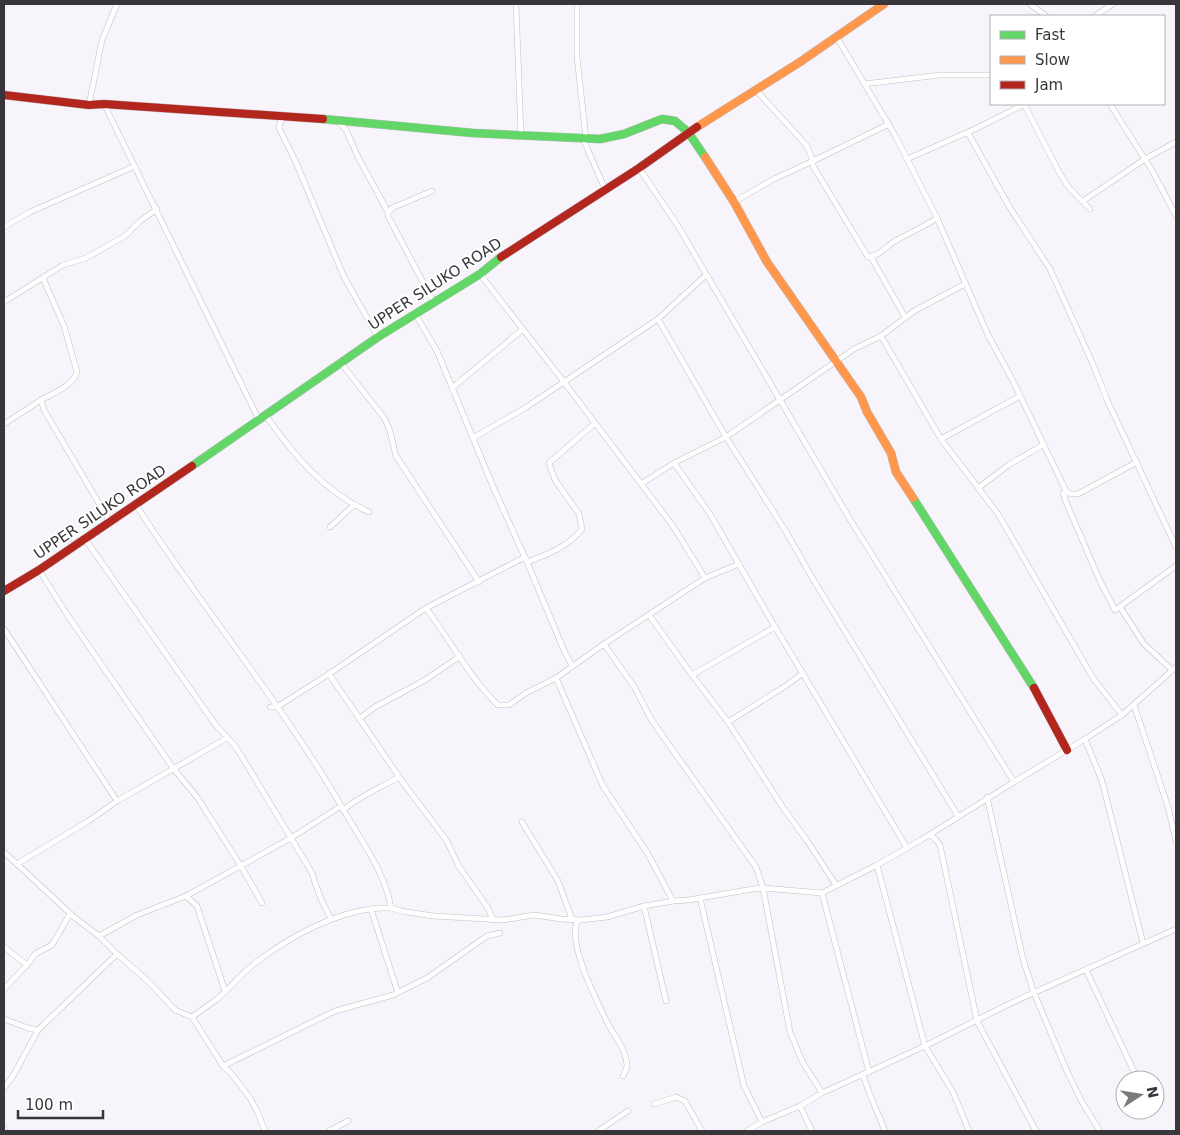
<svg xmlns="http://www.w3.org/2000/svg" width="1180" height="1135" font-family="'DejaVu Sans',sans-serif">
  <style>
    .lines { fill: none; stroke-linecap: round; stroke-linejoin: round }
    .street-casing { stroke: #c0bfc3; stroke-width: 6 }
    .fast-casing { stroke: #c0bfc3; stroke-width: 9 }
    .slow-casing { stroke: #c0bfc3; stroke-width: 9 }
    .jam-casing { stroke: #c0bfc3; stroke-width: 9 }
    .street { stroke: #fefefe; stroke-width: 5 }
    .fast { stroke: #63d668; stroke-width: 8 }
    .slow { stroke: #ff974d; stroke-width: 8 }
    .jam { stroke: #b3261e; stroke-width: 8 }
    .labels { text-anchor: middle; stroke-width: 4; stroke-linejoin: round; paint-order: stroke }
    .street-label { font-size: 15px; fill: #38363b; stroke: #fff }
  </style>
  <rect width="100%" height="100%" fill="#f7f5fb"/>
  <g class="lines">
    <defs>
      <g id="street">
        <path d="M516 4 521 136"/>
        <path d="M577 4V57L586 139"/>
        <path d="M1030 4 1046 16"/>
        <path d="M1095 16 1113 4"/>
        <path d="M836 36 896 137 937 218 988 335 1012 379 1066 491 1071 494H1078L1137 462"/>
        <path d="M864 84 940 75H991"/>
        <path d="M104 104 259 420"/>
        <path d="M1024 104 1060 174 1070 189 1090 209"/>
        <path d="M1110 104 1153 172 1176 216"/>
        <path d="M89 105 102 40 117 4"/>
        <path d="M284 116 280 123 279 128 295 160 344 277 378 337"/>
        <path d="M337 120 346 130 359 159 388 212"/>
        <path d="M889 124 813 161V166L868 257C878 257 887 246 895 241 909 233 924 227 937 218"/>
        <path d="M968 133 1010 208 1050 269 1092 362 1108 402 1176 547"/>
        <path d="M583 139 605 189"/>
        <path d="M907 159 975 129 1025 104"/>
        <path d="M639 168 678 226 851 521 1014 782 1085 739 1122 715 1176 667"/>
        <path d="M432 191 392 208 388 212V216L434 303"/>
        <path d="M1083 201 1145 159 1176 142"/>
        <path d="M734 202 772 180 813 161 807 146 756 90"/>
        <path d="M4 227 30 212 135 166"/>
        <path d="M871 257 905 317"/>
        <path d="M480 274 564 382 673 526 705 578"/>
        <path d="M706 275 658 319 726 437 785 530 813 579 958 816"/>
        <path d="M43 278 64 326 77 372C73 386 53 393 41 400L44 410 110 522"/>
        <path d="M4 302 63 265 86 258 125 236 140 221 157 209"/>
        <path d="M416 315 437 351 494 489 527 562 563 648 572 666"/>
        <path d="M881 336 941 439 998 514 1093 678 1122 715"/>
        <path d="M341 363 385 419 390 431 396 456 479 582"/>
        <path d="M452 388 522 330"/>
        <path d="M266 416C294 455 324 492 369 512"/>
        <path d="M4 424 41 400"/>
        <path d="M473 438 525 408 658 319"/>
        <path d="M941 439 1020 396"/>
        <path d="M674 463 710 514 775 627 907 848"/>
        <path d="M641 484 674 463 726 437 854 349 881 336 914 311 965 284"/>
        <path d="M978 488 1010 464 1043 445"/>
        <path d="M1068 493H1063L1066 502 1100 581 1115 610 1176 566"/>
        <path d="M136 505C202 608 282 703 343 809 361 841 385 871 391 908 344 906 290 936 254 964 240 975 230 988 217 999 209 1005 200 1011 192 1017"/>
        <path d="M330 527 354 505"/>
        <path d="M85 539 215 724 235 746 242 757 311 871 321 899 331 919"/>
        <path d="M527 562C547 555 569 546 582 529L579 514 555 480 549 463 594 424"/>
        <path d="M39 570 68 616 139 719 173 768 197 797 241 866 262 903"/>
        <path d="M1120 607 1144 644 1172 670"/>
        <path d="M426 608C450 640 469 677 498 705H509L526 693 556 678 604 644 705 578 739 564"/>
        <path d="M649 615 692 675 728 722 784 809 808 842 836 885"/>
        <path d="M4 629 117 801 227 738"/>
        <path d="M604 644 635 688 651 719 674 752 756 867 763 888 790 1032 802 1061 822 1093"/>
        <path d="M329 674 404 784 447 841 458 865 488 908 493 920"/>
        <path d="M692 675 775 627"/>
        <path d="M556 678 603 786 648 854 673 901"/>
        <path d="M1134 705 1168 807 1176 841"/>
        <path d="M270 707H277L329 674 426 608 525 557"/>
        <path d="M359 719 375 707 425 680 456 659 459 655"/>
        <path d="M728 722 787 685 803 673"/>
        <path d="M1085 739 1102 781 1143 943"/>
        <path d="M987 797 1023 959 1034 993 1066 1069 1082 1102 1100 1131"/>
        <path d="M343 810C360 796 380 788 399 777"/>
        <path d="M522 822 558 881 572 919"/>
        <path d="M930 835 935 839 940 845 977 1021 1036 1131"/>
        <path d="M4 852 74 917 99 936 117 954 150 983 175 1010 192 1017 223 1066 230 1072 250 1098 257 1111 265 1131"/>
        <path d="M17 864 87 822 117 801"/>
        <path d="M877 865 925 1046 953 1092 969 1131"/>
        <path d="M822 893 869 1072"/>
        <path d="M186 896 197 906 225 991"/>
        <path d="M700 898 744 1086 762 1122"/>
        <path d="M644 906 666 1001"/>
        <path d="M391 908 401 911 433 916 503 920 535 915 561 919 581 920 607 917 644 906 673 901 688 900 753 889 763 888 822 893 877 865 921 840 1014 782"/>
        <path d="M371 909 397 990"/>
        <path d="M578 920C566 943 598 1003 609 1026 616 1037 626 1051 627 1065 627 1069 625 1072 623 1076"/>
        <path d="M99 936 137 915 186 896 291 838 341 806"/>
        <path d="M4 947 27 965"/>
        <path d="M1086 970 1138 1080"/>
        <path d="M4 989 27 965 35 954 52 945 70 914"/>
        <path d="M4 1019 28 1028 38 1030"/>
        <path d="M223 1066 335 1011 393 995 427 978 487 936 500 933"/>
        <path d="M863 1075 869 1092 885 1131"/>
        <path d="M4 1088 13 1076 38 1030 117 954"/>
        <path d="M654 1104 676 1097 685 1101 702 1131"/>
        <path d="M800 1106 812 1131"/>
        <path d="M1152 1110 1153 1111"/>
        <path d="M4 1128 5 1131"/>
        <path d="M329 1131 348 1121"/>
        <path d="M598 1131 628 1111"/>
        <path d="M747 1131 762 1122 800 1106 822 1093 925 1046 1009 1004 1176 929"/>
      </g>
      <g id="fast">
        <path d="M323 119 473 133 600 139 624 134 662 119 675 121 688 132 705 157"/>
        <path d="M192 466 378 337 480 274 501 257"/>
        <path d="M913 498 1034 688"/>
      </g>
      <g id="slow">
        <path d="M697 127 800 62 884 4"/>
        <path d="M705 157 734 202 767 262 861 397 867 412 891 453 896 472 913 498"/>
      </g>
      <g id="jam">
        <path d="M4 95 89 105 104 104 323 119"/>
        <path d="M501 257 639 168 697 127"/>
        <path d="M4 591 39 570 192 466"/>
        <path d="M1034 688 1067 750"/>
      </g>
    </defs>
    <!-- street casing -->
    <use href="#street" class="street-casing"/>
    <!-- fast casing -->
    <use href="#fast" class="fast-casing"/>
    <!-- slow casing -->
    <use href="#slow" class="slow-casing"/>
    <!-- jam casing -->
    <use href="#jam" class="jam-casing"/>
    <!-- street -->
    <use href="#street" class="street"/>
    <!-- fast -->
    <use href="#fast" class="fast"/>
    <!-- slow -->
    <use href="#slow" class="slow"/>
    <!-- jam -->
    <use href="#jam" class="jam"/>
  </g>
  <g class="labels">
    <!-- street labels -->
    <g class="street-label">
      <text transform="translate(435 284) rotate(-33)" y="5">UPPER SILUKO ROAD</text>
      <text transform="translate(100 512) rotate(-34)" y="5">UPPER SILUKO ROAD</text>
    </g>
  </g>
  <!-- border -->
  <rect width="1180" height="1135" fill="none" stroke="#38363b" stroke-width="10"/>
  <!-- legend -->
  <rect x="990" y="15" width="175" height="90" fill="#ffffff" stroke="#afafb1"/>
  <rect x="1000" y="31" width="25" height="8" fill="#63d668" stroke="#afafb1"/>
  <text x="1035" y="40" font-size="15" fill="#38363b">Fast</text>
  <rect x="1000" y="56" width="25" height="8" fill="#ff974d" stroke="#afafb1"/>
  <text x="1035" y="65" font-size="15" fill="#38363b">Slow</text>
  <rect x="1000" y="81" width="25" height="8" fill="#b3261e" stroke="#afafb1"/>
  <text x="1035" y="90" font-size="15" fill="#38363b">Jam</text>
  <!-- north arrow -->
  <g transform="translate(1140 1095) rotate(78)"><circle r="24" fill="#ffffff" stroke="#afafb1"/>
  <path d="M0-4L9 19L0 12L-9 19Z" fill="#7b797e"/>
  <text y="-8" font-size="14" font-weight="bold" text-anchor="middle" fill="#38363b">N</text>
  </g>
  <!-- scale -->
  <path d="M18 1110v8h85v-8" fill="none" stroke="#38363b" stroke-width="2.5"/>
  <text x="25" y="1110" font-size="15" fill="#38363b" stroke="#ffffff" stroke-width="4" paint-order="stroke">100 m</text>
</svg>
